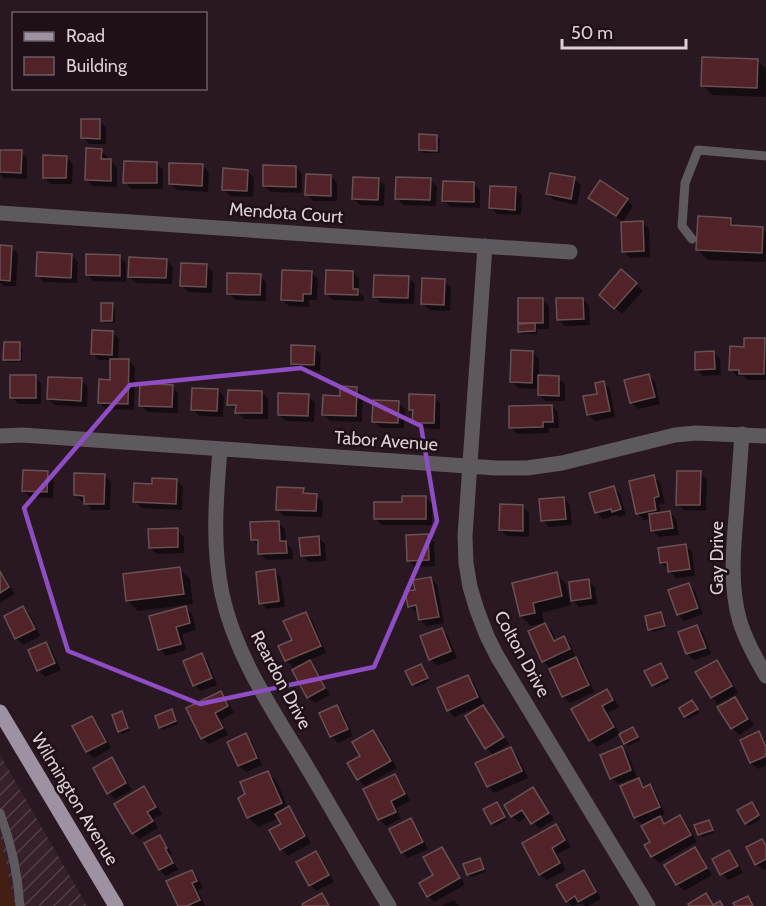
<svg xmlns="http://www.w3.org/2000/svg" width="766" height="906" font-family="Cabin,sans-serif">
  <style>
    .industrial { fill: url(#industrial-furrows) }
    .green { fill: #431e12 }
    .shadow { fill: #0007 }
    .building { fill: #512228; stroke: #695153; stroke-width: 1.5 }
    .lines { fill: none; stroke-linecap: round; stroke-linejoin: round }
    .lane { stroke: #5e585f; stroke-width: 9 }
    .street { stroke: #5e585f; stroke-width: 15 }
    .primary { stroke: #9e91a1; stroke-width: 15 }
    .marked { fill: none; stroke: #8e4dc3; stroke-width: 4.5; stroke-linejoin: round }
    .labels { text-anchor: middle; stroke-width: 5; stroke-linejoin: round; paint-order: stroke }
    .street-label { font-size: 18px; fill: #dccfd5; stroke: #1f0f18 }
  </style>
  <defs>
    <pattern id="industrial-furrows" width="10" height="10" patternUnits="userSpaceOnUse" patternTransform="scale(1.5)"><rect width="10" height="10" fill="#36202b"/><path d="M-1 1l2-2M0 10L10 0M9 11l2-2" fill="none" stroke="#523f49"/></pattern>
  </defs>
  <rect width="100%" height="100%" fill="#291821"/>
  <!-- industrial -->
  <path class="industrial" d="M0 755 87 906H0Z"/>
  <!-- green -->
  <path class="green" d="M0 836 15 906H0Z"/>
  <!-- shadow -->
  <g class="shadow">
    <path d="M757 61 766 69V97L712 95 702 85Z"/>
    <path d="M99 121 106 127V144H89L83 137Z"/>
    <path d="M437 136 440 139 439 153H423L420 150Z"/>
    <path d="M0 151 21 152 27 158V179L4 178 0 174Z"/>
    <path d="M101 151 108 157 107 161H111L117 167V187L93 186 86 180Z"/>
    <path d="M66 157 73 164 72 184H51L44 178Z"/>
    <path d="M157 163 163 170V189H131L125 182Z"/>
    <path d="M202 165 209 172 208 192 177 190 170 184Z"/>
    <path d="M296 167 302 174V193L271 192 264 186Z"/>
    <path d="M248 171 254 178 253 197 230 196 223 189Z"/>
    <path d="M331 176 337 183V201H313L307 194Z"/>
    <path d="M378 179 385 186 384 206 360 205 353 199Z"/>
    <path d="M574 179 581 185 577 205 554 200 547 194Z"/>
    <path d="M430 180 437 186 436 206 404 205 397 199Z"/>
    <path d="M474 184 480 190V208L450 207 444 200Z"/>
    <path d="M515 189 522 195 521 215 497 214 491 208Z"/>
    <path d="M590 198 627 200 633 206 622 223V221L596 204Z"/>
    <path d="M730 219 738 227 762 228 766 232V262L708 260 698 250Z"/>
    <path d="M642 222 649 229 650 257 630 258 624 252Z"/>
    <path d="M0 247H11L18 254 16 286H4L0 282Z"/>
    <path d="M71 255 78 262 77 283 44 282 37 275Z"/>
    <path d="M119 256 126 263V282L94 281 87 275Z"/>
    <path d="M166 260 173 267 172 284 136 283 130 277Z"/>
    <path d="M207 266 213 272 212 293 188 292 182 285Z"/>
    <path d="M621 271 643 291 622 314 607 302Z"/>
    <path d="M353 272 359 279V292L364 297V301L333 300 327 294Z"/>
    <path d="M312 273 318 279 317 300H309V307L289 306 282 300Z"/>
    <path d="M260 276 266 282V301L235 300 228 293Z"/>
    <path d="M408 277 415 284 414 304 381 303 375 296Z"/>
    <path d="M444 281 451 287 450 311 429 310 423 303Z"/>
    <path d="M583 299 589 306 590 325 565 326 558 319Z"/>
    <path d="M543 300 549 306V329H537V334H522L520 331 522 325 519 322Z"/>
    <path d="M112 305 115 307V323H105L102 320Z"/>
    <path d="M112 332 119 339 118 360H128L135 367 134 410 106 409 100 403 111 381V360H99L93 353Z"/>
    <path d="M765 340 766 341V380H747L743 376H737L731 369 746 348Z"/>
    <path d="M19 344 22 347V362H8L5 359Z"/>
    <path d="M314 348 321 354 320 371 299 370 292 364Z"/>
    <path d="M533 352 539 359V377L558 378 565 384V401H546L539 395V389L518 388 511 381Z"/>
    <path d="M714 353 720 359 721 375 703 376 697 369Z"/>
    <path d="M649 375 655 382 660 404 638 409 631 402Z"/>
    <path d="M35 377 41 383V404H18L12 397Z"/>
    <path d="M81 380 88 386 87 407 55 405 48 399Z"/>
    <path d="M603 383 610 389 615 417 595 421 588 415 599 395Z"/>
    <path d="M172 386 178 393V413L147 412 141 405Z"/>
    <path d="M357 388 363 395 362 422 330 421 323 414 341 397Z"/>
    <path d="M218 390 224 397 223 417 199 416 193 409Z"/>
    <path d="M262 392 268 399V419H244L237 411 229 404Z"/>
    <path d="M308 396 315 402 314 422 286 421 279 415Z"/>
    <path d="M434 397 440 403V429L420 428 414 422V414L410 410Z"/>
    <path d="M398 403 405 409 404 428H381L374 421Z"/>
    <path d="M552 406 558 413 559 428H549V433L517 434 511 427Z"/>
    <path d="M48 473 54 480 53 498 30 497 23 491Z"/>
    <path d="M701 473 707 480 706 511 684 510 677 504Z"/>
    <path d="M104 475 111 482 110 510H92L85 501H82L75 495Z"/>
    <path d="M654 477 660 483 665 503 659 504 661 513 670 512 676 519 679 535 659 537 653 531 651 519 644 520 638 514 631 482Z"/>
    <path d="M177 480 183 487 182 510 141 508 135 501 153 485Z"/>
    <path d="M613 487 620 494 626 515 619 517 617 515 603 519 597 513Z"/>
    <path d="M303 490 308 495H316L323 502 322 517 284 516 277 509Z"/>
    <path d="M426 498 432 504V525H382L375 519 403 503Z"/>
    <path d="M564 498 570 505 572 525 549 527 542 520Z"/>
    <path d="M523 506 529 513V537L507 536 501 530Z"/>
    <path d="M279 523 285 529 286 543 292 549 293 559 266 560 260 553 259 546 252 539Z"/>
    <path d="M177 530 184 537V553L157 554 150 548Z"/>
    <path d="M428 536 434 542 435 566 415 567 408 560Z"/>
    <path d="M318 537 325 544 326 561 309 562 302 556Z"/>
    <path d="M686 545 692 552 695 576 676 578 661 562Z"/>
    <path d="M0 569 15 594 0 603Z"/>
    <path d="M180 569 190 579 193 604 138 611 128 601Z"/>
    <path d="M275 571 281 578 285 607 267 609 261 603Z"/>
    <path d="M556 574 566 584 571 605 542 613 544 623 531 626 521 616Z"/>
    <path d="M431 578 437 585 444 623 427 626 420 620 419 612H416L409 606Z"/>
    <path d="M588 581 595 587 597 604 579 607 573 600Z"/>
    <path d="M689 585 695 591 703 614 684 621 678 614Z"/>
    <path d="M23 608 30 615 40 636 23 645 16 638Z"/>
    <path d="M185 608 192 614 196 630 182 634 186 650 166 656 160 649Z"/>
    <path d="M306 613 312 620 326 653 308 661 316 669 330 695 315 703 308 697 305 662 293 667 286 660Z"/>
    <path d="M661 614 664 617 667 628 653 632 650 629Z"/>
    <path d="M545 625 552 631 556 641 564 638 570 644 575 656 574 657 582 665 594 692 570 703 563 696 552 670 543 661Z"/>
    <path d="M697 626 703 633 711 654 694 660 687 654Z"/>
    <path d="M442 630 448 636 457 658 437 666 430 659Z"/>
    <path d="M45 644 52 651 61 670 45 677 38 670 30 651Z"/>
    <path d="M201 655 208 661 217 685 201 691 194 685Z"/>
    <path d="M716 662 723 668 738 693 718 704 712 698 698 673Z"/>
    <path d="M661 665 670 681 656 688 653 685Z"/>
    <path d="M421 666 423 669 429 681 416 687 413 684Z"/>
    <path d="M468 676 474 683 484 704 454 717 448 710Z"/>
    <path d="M607 691 613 697 619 707 608 713 620 734 597 747 591 740 573 710Z"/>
    <path d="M220 693 227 699 234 713 221 720 228 735 209 744 202 738Z"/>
    <path d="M735 698 741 705 754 725 739 735 732 728 719 708Z"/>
    <path d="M695 705 699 713 688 719 685 716Z"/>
    <path d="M483 706 489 713 509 744 493 754 486 748Z"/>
    <path d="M336 707 343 713 353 736 338 743 331 736Z"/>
    <path d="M172 711 174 714 178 724 163 730 160 727Z"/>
    <path d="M122 713 125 716 130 731 122 734 119 731Z"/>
    <path d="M92 718 98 724 111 748 94 758 87 752 74 727Z"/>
    <path d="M632 729 640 740 628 746 621 734Z"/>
    <path d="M373 732 380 738 397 768 365 786 358 779 349 764 362 757Z"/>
    <path d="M759 733 766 741V765L758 769 751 763 742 741Z"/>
    <path d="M245 735 252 742 262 765 246 772 239 766Z"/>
    <path d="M511 748 517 755 528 778 494 793 488 786Z"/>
    <path d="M621 748 628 754 637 777 618 784 612 778Z"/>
    <path d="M112 759 118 766 132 790 115 799 109 793Z"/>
    <path d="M267 772 277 782 288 808 295 815 311 843 288 856 282 849 283 824 279 818 258 827 248 817 247 795Z"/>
    <path d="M394 776 401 782 410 801 396 808 401 819 386 826 379 819 365 789Z"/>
    <path d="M638 779 646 788 650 786 656 793 665 814 659 817 666 824 680 817 686 823 697 842 659 863 652 856 653 822 652 820 642 824 635 818 622 786Z"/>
    <path d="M143 788 150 794 162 814 153 819 158 828 139 839 133 833Z"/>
    <path d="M533 789 539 796 554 820 539 829 528 816 519 822 512 816Z"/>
    <path d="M497 803 507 820 495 826 485 810Z"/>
    <path d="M754 807 761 819 749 826 746 823Z"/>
    <path d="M411 820 417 827 428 849 408 858 402 852Z"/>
    <path d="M708 821 711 824 714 833 703 837 700 835 696 826Z"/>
    <path d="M556 826 563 832 571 847 557 854 566 870 547 880 540 874Z"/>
    <path d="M160 837 166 844 172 854 170 855 178 870 166 876 160 870Z"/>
    <path d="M762 840 766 844V869L763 870 756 864Z"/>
    <path d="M442 849 448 855 465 885 434 902 428 896Z"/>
    <path d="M695 849 701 856 712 875 684 891 677 884Z"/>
    <path d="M729 851 735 858 743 873 728 880 722 874Z"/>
    <path d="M316 853 322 859 334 882 316 891 310 885Z"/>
    <path d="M480 860 483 862 486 872 471 877 468 875 465 865Z"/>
    <path d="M192 872 198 878 203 888 198 890 205 906H179Z"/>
    <path d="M583 872 590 879 601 899 588 906H585L582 903 572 906 567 901Z"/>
    <path d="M454 900 459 906H441Z"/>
  </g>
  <!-- building -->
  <g class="building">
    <path d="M702 57 758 59 757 88 701 86Z"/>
    <path d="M81 119H100V139L81 138Z"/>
    <path d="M419 134 437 135V151L419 150Z"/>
    <path d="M86 148 102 149 101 159H111V181L85 180Z"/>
    <path d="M0 150H22L21 173 0 172Z"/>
    <path d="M43 155 67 156 66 178H43Z"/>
    <path d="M124 161 157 162V183H123Z"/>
    <path d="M169 163 203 164 202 186 169 184Z"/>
    <path d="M263 165 296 166V187L263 186Z"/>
    <path d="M223 168 248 170 247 191 222 190Z"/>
    <path d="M550 173 575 177 571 199 546 194Z"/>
    <path d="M306 174 331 175V196L305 195Z"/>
    <path d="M353 177 379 178 378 200 352 199Z"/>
    <path d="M396 177 431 178 430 200 395 199Z"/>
    <path d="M600 180 628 199 616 216 588 198Z"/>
    <path d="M443 181 474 182V202L442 201Z"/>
    <path d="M490 186 516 187 515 210 489 208Z"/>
    <path d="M698 216 731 218V225L763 227 762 253 696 250Z"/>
    <path d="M643 221 644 251 622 252 621 222Z"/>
    <path d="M0 245 12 246 10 281 0 280Z"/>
    <path d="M37 252 72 254 71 278 36 276Z"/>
    <path d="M86 254 120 255V276L86 275Z"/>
    <path d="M129 257 167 259 166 278 128 277Z"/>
    <path d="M181 263 207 264 206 287 180 286Z"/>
    <path d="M621 269 637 283 614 309 599 295Z"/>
    <path d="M282 270 312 271 311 294H303V301L281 300Z"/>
    <path d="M326 270 353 271V289H358V295L325 294Z"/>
    <path d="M227 273 261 274 260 295 227 294Z"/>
    <path d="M374 275 409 276 408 298 373 297Z"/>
    <path d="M422 278 445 279 444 305 421 304Z"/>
    <rect x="518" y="298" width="25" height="25"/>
    <path d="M556 298H583L584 319 557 320Z"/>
    <path d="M101 303H113L112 321H101Z"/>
    <path d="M535 323V331L518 332V324Z"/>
    <path d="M92 330 113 331 112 355 91 354Z"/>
    <path d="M744 338H765L764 374H739V370H729L730 346 744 347Z"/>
    <path d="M4 342H20V360H3Z"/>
    <path d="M291 345 315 346 314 365 291 364Z"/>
    <path d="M511 350 533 351 532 383 510 382Z"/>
    <path d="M714 351 715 369 695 370V352Z"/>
    <path d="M110 359H129L128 404 98 403 99 379 110 380Z"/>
    <path d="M649 374 655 397 630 403 624 380Z"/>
    <rect x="10" y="375" width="26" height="23"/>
    <path d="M538 375 559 376V396L538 395Z"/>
    <path d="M48 377 82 378 81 401 47 399Z"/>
    <path d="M604 381 610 411 587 415 583 396 597 394 595 383Z"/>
    <path d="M140 383 173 385 172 407 139 406Z"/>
    <path d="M340 386 357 387 356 416 322 415 323 395 340 396Z"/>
    <path d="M192 388 218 389 217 411 191 410Z"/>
    <path d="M228 390 262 391V413H235L236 405H227Z"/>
    <path d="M278 393 309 394 308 416 278 415Z"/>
    <path d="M409 394 435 395 434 423H412L413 410H409Z"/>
    <path d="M373 400 399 401 398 423 372 422Z"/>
    <path d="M552 405 553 422H543V427L509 428V406Z"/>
    <path d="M23 470 48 471 47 492 22 491Z"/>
    <path d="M677 471H701L700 505H676Z"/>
    <path d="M74 473 105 474 104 504H84V496L74 495Z"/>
    <path d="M654 475 659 496 654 498 656 510 636 514 629 481Z"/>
    <path d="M152 478 177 479 176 504 133 502 134 483 152 484Z"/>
    <path d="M614 486 621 509 612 512 611 509 595 513 589 493Z"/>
    <path d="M277 487 304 488 303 493 317 494 316 511 276 510Z"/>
    <path d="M402 496H426V519H374V502H402Z"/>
    <path d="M564 497 566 519 541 521 539 499Z"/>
    <path d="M500 504 523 505V531L499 530Z"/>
    <path d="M670 511 673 528 651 531 649 514Z"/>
    <path d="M279 521 280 541H286L287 553 258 554V540H251L250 522Z"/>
    <path d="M178 528V547L149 548 148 529Z"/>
    <path d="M428 534 429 560 407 561 406 535Z"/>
    <path d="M319 536 320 555 301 556 299 538Z"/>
    <path d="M686 544 690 569 668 572 667 562 660 563 658 548Z"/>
    <path d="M180 567 184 594 126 601 123 574Z"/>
    <path d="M275 569 279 601 259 604 256 572Z"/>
    <path d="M0 571 9 587 0 593Z"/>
    <path d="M557 572 562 596 533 603 535 613 520 616 512 583Z"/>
    <path d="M431 577 439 617 419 620 416 605 408 607 405 591 415 590 413 580Z"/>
    <path d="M589 579 591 598 571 601 569 582Z"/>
    <path d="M689 583 698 608 677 615 668 590Z"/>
    <path d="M23 606 35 629 15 639 4 616Z"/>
    <path d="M186 606 190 623 176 627 181 644 158 650 149 616Z"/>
    <path d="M306 612 321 646 285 661 278 646 292 640 283 621Z"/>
    <path d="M661 612 665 626 648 630 645 616Z"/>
    <path d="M545 623 554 641 564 636 570 649 542 662 528 631Z"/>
    <path d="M697 625 706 648 686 654 678 632Z"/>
    <path d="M442 628 451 651 429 660 420 636Z"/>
    <path d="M46 642 55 663 37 671 28 650Z"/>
    <path d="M202 653 212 678 193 686 183 661Z"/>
    <path d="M576 657 589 685 562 697 549 669Z"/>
    <path d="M310 660 325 688 307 698 292 670Z"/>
    <path d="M717 660 732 686 711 698 695 672Z"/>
    <path d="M661 663 668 678 652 686 644 671Z"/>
    <path d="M421 664 428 678 412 685 405 671Z"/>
    <path d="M468 675 478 697 447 711 437 688Z"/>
    <path d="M607 689 613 700 602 706 614 727 589 741 571 709Z"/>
    <path d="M221 691 228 706 215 713 223 728 201 739 186 708Z"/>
    <path d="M735 697 748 719 731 729 717 707Z"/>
    <path d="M692 700 698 709 684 717 679 708Z"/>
    <path d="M337 705 348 729 330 737 319 713Z"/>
    <path d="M483 705 504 737 485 749 465 716Z"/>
    <path d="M172 709 176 721 159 728 155 716Z"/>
    <path d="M122 711 128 728 118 732 112 715Z"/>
    <path d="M92 716 106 742 86 752 72 726Z"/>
    <path d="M633 727 638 737 624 744 619 734Z"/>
    <path d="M373 730 391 761 357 780 347 763 360 756 352 742Z"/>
    <path d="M759 731 766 747V756L750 763 740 740Z"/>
    <path d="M246 733 257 758 238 766 227 742Z"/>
    <path d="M622 746 631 770 610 779 600 755Z"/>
    <path d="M511 747 522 771 487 787 475 763Z"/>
    <path d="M112 757 126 783 107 794 93 768Z"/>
    <path d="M268 771 282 803 247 818 238 798 245 794 240 782Z"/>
    <path d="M395 774 405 794 391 801 396 812 378 820 363 789Z"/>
    <path d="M639 778 643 788 650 784 660 807 634 818 620 786Z"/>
    <path d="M144 786 156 807 147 812 153 821 132 834 114 804Z"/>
    <path d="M533 787 549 813 531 824 522 810 511 817 504 805Z"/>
    <path d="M497 802 505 817 491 824 483 809Z"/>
    <path d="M752 802 759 815 745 824 737 810Z"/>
    <path d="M289 806 305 836 280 850 269 830 281 824 275 814Z"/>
    <path d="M680 815 691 835 651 857 644 845 650 842 641 826 660 816 664 824Z"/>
    <path d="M411 818 423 842 401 853 389 829Z"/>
    <path d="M709 820 713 830 698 835 694 825Z"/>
    <path d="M556 824 565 840 552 848 560 863 539 875 522 843Z"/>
    <path d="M160 835 167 848H165L173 863 159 870 144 843Z"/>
    <path d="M762 839 766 846V859L755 865 746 847Z"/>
    <path d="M442 847 460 878 427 897 419 883 433 875 423 857Z"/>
    <path d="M695 847 707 868 676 885 664 865Z"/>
    <path d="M729 850 738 866 720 875 712 859Z"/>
    <path d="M316 851 329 875 309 886 296 862Z"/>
    <path d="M480 858 484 869 467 875 463 864Z"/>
    <path d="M192 870 197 881 192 883 200 900 187 906H178L166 881Z"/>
    <path d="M584 870 596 892 578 902 575 896 566 902 556 885Z"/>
    <path d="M322 893 329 906H303L302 904Z"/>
    <path d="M706 893 713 905 720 901 723 906H689L688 904Z"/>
    <path d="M748 896 753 906H735L733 903Z"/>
  </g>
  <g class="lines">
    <!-- lane -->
    <g class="lane">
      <path d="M692 239 682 226 685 183 698 150 766 156"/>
      <path d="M0 813C11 843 18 874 20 906"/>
    </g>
    <!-- street -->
    <g class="street">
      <path d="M0 213 570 252"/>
      <path d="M485 246 465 536 466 563 470 587 477 610 487 636 497 656 648 906"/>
      <path d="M742 434C740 462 738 489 736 517 733 552 730 588 740 622 746 641 756 659 766 676"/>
      <path d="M0 436 22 435 496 468H527L562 463 675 435 696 433 766 436"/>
      <path d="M220 449C216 498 212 546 222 594 235 654 270 706 301 757 331 807 359 857 389 906"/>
    </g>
    <!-- primary -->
    <path class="primary" d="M0 712 116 906"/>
  </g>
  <!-- marked area -->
  <path class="marked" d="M301 368 421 426 437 521 374 667 200 704 68 651 24 508 130 385Z"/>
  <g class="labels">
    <!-- street labels -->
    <g class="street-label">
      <text transform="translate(286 213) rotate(4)" y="6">Mendota Court</text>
      <text transform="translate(386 441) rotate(4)" y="6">Tabor Avenue</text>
      <text transform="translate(717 558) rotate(-90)" y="6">Gay Drive</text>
      <text transform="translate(522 654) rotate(61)" y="6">Colton Drive</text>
      <text transform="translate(281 680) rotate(62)" y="6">Reardon Drive</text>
      <text transform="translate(75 799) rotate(59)" y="6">Wilmington Avenue</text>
    </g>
  </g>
  <!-- legend -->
  <rect x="12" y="12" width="195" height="78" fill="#1f0f18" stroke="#6b5c64" stroke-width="1.5"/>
  <rect x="24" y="32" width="30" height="9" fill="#9e91a1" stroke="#6b5c64" stroke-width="1.5"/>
  <text x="66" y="42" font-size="18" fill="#dccfd5">Road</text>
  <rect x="24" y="57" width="30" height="18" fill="#512228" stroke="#6b5c64" stroke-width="1.5"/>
  <text x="66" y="72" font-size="18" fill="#dccfd5">Building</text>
  <!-- scale -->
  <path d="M562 39v9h124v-9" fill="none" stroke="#dccfd5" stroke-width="3"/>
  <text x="571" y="39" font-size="18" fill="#dccfd5" stroke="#1f0f18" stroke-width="4.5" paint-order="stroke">50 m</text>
</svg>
